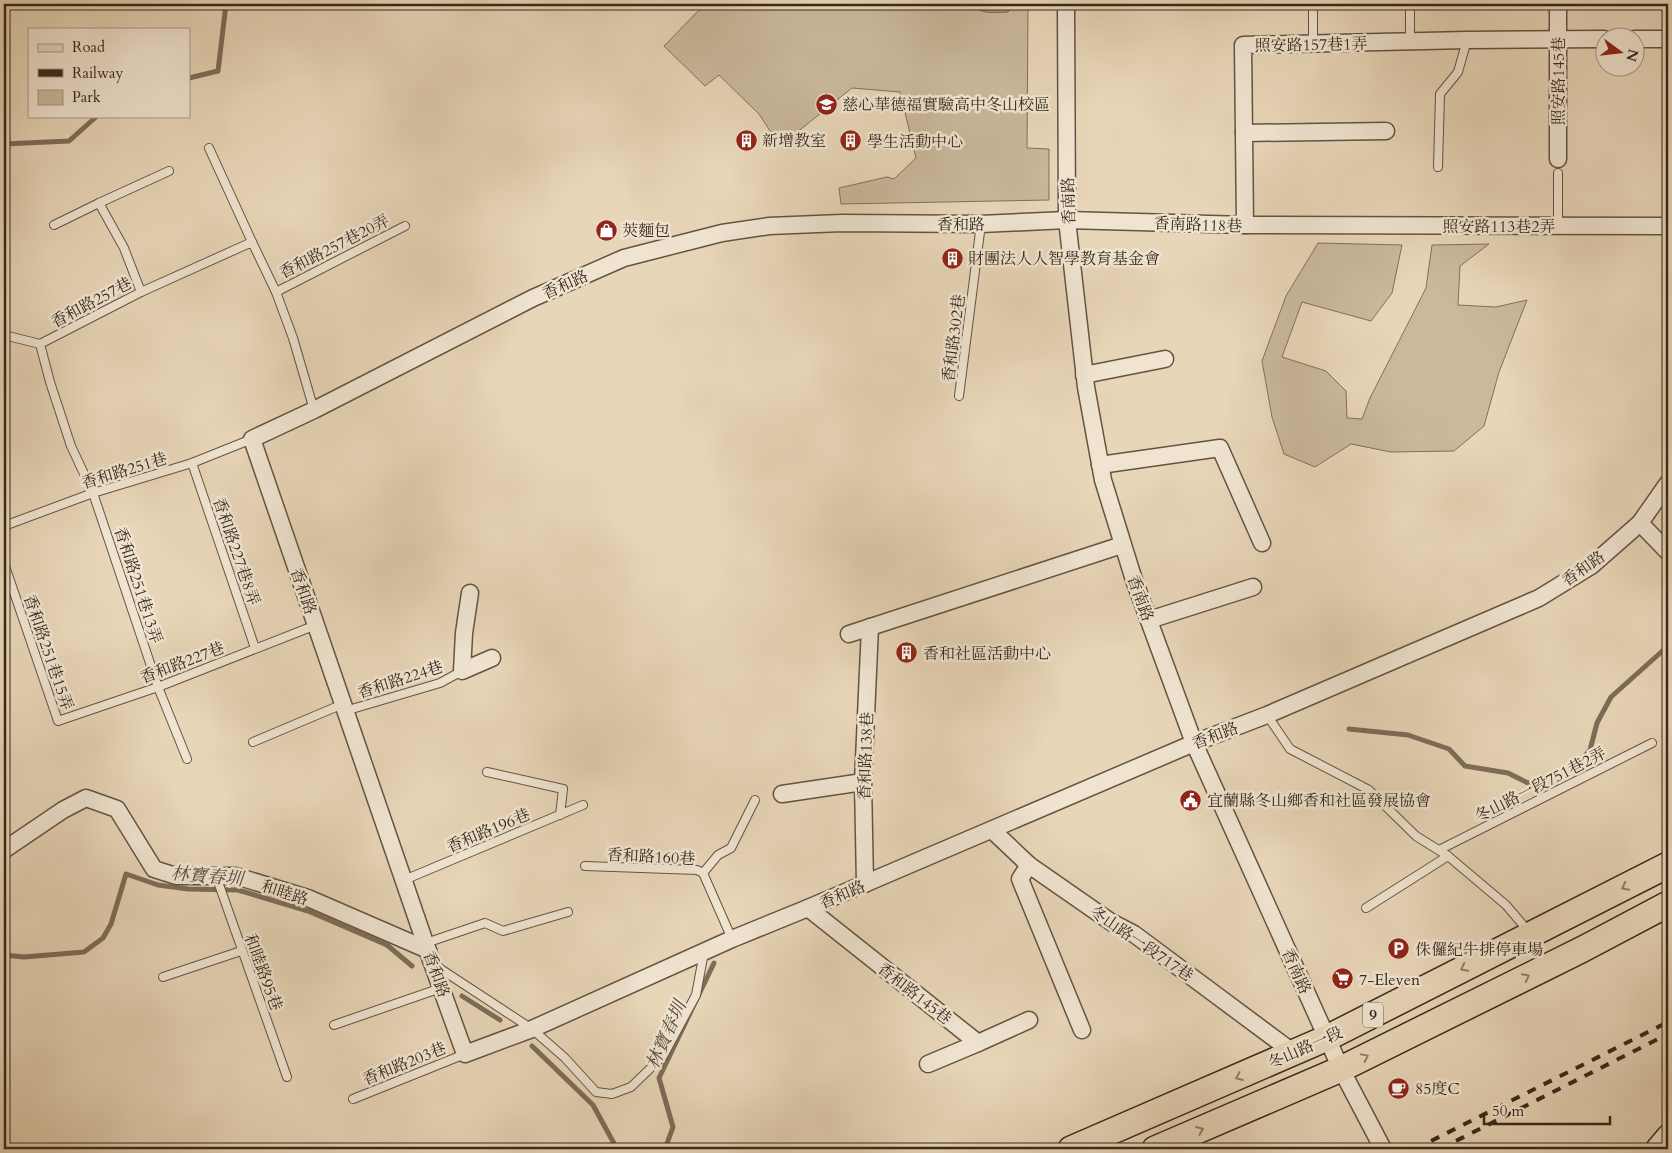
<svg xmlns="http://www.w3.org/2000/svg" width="1672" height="1153" font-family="Cardo,'Noto Serif TC',serif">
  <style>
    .green { fill: #cab99d; stroke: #80715c }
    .water { fill: #ac9b83; stroke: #7d6d59 }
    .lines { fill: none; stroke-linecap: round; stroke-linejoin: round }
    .stream { stroke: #7d6d59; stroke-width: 5 }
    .lane-casing { stroke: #635442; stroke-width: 10 }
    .street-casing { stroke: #635442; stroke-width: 19 }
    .secondary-casing { stroke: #37291b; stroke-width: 25 }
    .primary-casing { stroke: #37291b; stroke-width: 28 }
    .lane { stroke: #f0e4d1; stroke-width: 8 }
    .street { stroke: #f0e4d1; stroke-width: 16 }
    .secondary { stroke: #f0e4d1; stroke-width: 22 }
    .primary { stroke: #e8d6b8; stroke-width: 25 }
    .rail { stroke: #37291b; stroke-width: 4; stroke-dasharray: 9 9; stroke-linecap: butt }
    .oneway { stroke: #90806a }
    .labels { text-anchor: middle; stroke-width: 5; stroke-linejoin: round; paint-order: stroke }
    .shield { fill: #f0e4d1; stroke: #6e6152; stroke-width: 1 }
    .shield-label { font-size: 15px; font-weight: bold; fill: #37291b }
    .street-label { font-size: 16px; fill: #37291b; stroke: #f0e4d1 }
    .poi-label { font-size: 16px; fill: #37291b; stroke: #f0e4d1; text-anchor: start }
    .water-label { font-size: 18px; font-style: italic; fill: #5a4b3a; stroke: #f0e4d1 }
  </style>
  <rect width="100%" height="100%" fill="#e8d6b8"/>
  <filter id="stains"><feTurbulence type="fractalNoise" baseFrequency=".004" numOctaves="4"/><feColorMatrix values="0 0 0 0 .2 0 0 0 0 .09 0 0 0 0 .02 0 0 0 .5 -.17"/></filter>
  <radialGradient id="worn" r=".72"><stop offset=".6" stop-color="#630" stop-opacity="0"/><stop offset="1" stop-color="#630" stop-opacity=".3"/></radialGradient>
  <!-- green -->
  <g class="green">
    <path d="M705 4H1028L1027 148 1049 149V200L841 204 839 188 887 177 894 179 916 158 900 92 852 88 780 146 759 114 719 75 705 86 664 46Z"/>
    <path d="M1318 243 1402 245 1392 293 1371 321 1302 302 1282 357 1326 371 1346 391 1347 418 1362 419 1370 398 1426 288 1432 245 1489 244 1460 266 1458 305 1496 307 1527 300 1499 372 1484 426 1454 451 1391 452 1351 444 1315 467 1284 454 1272 417 1262 361 1286 296Z"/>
  </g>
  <!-- water -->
  <path class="water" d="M969 4H1015L1008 12C993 13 981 14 969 4Z"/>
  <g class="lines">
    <!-- stream -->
    <g class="stream">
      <path d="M189 78 218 71 226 4"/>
      <path d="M4 144 69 141 97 116"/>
      <path d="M1349 729 1408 735 1449 749 1465 766 1508 773 1528 783 1577 765 1590 750 1597 723 1611 697 1668 646"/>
      <path d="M4 955 24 957 84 952 103 938 111 924 126 874 158 885 188 889 238 890 308 911 387 945 412 966"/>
      <path d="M462 996 500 1020"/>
      <path d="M532 1046 593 1105 617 1149"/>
      <path d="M665 1149 673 1127 659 1078 714 963"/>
    </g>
    <defs>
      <g id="lane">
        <path d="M1313 4V43"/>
        <path d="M1410 41V4"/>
        <path d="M209 148 252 242"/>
        <path d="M1438 167 1440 94 1458 72 1467 40"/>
        <path d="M1558 173V226"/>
        <path d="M54 225 99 203"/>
        <path d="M141 292 124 248 99 203 169 171"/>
        <path d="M276 292 405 226"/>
        <path d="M4 335 40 344"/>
        <path d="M959 396 981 224"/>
        <path d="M192 463 255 648"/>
        <path d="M4 526 93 493 192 463 252 439"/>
        <path d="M4 563 58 721 158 687 316 625"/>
        <path d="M345 711 440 683 462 671"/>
        <path d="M1267 715 1290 749 1369 790 1416 836 1448 856 1506 905 1529 932"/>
        <path d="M253 742 343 704"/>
        <path d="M187 759 158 687 93 493 71 446 50 382 40 344 141 292 252 242 276 292 293 338 314 410"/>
        <path d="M487 772 563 789 560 815"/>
        <path d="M1439 850 1652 743"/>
        <path d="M585 866 697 870 703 873 732 939"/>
        <path d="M703 873 718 855 731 848 755 800"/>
        <path d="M216 876 287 1077"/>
        <path d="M404 880 583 805"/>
        <path d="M1366 908 1448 856"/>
        <path d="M426 943 485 923 503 931 568 912"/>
        <path d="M436 966 532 1029 565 1058 596 1092 612 1094 631 1087 663 1056 696 995 704 952"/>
        <path d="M163 977 241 951"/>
        <path d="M334 1025 441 988"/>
        <path d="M353 1099 465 1054"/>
      </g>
      <g id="street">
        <path d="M1066 4 1067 220 1086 387 1103 480 1134 580 1194 743 1341 1069 1383 1149"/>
        <path d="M1634 39H1668"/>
        <path d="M1244 133 1386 131"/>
        <path d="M1558 159V4"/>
        <path d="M1245 225 1243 45 1467 40 1604 39"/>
        <path d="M1668 226 1245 225 1067 220 981 224 842 223 769 226 722 233 624 258 533 298 314 410 252 439 432 963 465 1054 532 1029 732 939 808 908 1194 743 1267 715 1539 598 1591 566 1640 523 1668 483"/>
        <path d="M1084 375 1165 359"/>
        <path d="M1100 465 1220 448 1262 543"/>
        <path d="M1640 523 1668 552"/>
        <path d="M470 593 464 633 462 671 492 658"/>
        <path d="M1149 620 1253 587"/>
        <path d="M849 634 1122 545"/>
        <path d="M782 794 863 782"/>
        <path d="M992 830 1029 865 1111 922 1134 934 1294 1053"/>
        <path d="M4 850 63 810 86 798 117 809 154 869 176 876H236L308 898 428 950"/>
        <path d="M1029 865 1020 879 1082 1030"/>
        <path d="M865 884 863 782 870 627"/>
        <path d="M808 908 978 1043 1029 1020"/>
        <path d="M928 1064 978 1043"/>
      </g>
      <path id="secondary" d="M1657 1149 1668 1136"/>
      <g id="primary">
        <path d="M1071 1149 1327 1038 1668 865"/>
        <path d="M1155 1149 1341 1069 1583 949 1668 904"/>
      </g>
    </defs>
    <!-- lane casing -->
    <use href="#lane" class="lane-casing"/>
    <!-- street casing -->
    <use href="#street" class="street-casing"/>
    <!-- secondary casing -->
    <use href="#secondary" class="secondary-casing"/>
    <!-- primary casing -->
    <use href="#primary" class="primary-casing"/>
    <!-- lane -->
    <use href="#lane" class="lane"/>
    <!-- street -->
    <use href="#street" class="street"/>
    <!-- secondary -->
    <use href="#secondary" class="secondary"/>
    <!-- primary -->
    <use href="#primary" class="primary"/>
    <!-- rail -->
    <g class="rail">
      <path d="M1415 1149 1668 1022"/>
      <path d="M1440 1149 1668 1034"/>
    </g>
  </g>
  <!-- one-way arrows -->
  <defs><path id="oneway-chevron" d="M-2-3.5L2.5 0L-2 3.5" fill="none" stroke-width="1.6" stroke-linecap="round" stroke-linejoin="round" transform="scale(1.25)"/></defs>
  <g class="oneway">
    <use href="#oneway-chevron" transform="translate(1625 887) rotate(153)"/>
    <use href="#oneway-chevron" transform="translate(1464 968) rotate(153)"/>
    <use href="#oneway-chevron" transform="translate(1526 977) rotate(-26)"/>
    <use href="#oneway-chevron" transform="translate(1365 1057) rotate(-26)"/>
    <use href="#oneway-chevron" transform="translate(1239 1077) rotate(157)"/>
    <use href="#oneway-chevron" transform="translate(1200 1130) rotate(-23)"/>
  </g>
  <!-- icons -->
  <defs>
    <symbol id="school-disc" viewBox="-11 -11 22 22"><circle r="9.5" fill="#8f2418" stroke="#f0e4d1"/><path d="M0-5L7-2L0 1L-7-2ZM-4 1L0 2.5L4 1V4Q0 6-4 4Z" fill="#fff"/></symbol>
    <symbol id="building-disc" viewBox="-11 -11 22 22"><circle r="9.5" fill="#8f2418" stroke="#f0e4d1"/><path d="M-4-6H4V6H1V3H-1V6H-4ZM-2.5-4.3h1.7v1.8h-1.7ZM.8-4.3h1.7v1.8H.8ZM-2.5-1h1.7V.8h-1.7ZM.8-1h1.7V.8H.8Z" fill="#fff"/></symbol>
    <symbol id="shop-disc" viewBox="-11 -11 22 22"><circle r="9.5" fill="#8f2418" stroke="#f0e4d1"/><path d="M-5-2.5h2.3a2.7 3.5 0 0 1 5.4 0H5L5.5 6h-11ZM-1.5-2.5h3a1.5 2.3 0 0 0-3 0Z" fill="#fff"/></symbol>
    <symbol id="civic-disc" viewBox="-11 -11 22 22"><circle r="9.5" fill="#8f2418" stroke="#f0e4d1"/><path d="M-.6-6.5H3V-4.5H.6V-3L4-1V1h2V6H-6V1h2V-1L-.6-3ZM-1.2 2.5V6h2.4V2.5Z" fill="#fff"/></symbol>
    <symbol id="parking-disc" viewBox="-11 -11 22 22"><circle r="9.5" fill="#8f2418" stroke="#f0e4d1"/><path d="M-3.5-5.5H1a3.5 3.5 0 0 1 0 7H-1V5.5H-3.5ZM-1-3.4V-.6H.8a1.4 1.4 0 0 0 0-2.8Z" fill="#fff"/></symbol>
    <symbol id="supermarket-disc" viewBox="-11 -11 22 22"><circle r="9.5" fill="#8f2418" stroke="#f0e4d1"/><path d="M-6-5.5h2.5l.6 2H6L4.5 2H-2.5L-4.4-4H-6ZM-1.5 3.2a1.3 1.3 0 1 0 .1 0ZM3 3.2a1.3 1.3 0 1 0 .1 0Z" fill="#fff"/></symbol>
    <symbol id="cafe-disc" viewBox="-11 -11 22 22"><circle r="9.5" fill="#8f2418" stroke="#f0e4d1"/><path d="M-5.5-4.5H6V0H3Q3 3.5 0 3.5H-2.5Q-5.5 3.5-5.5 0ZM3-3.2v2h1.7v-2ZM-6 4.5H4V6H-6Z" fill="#fff"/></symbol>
  </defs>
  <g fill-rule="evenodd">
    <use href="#school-disc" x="814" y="92" width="25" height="25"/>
    <use href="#building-disc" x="734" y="128" width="25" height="25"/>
    <use href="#building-disc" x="838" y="128" width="25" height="25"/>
    <use href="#shop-disc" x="594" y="218" width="25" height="25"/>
    <use href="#building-disc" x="940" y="246" width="25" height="25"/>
    <use href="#building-disc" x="894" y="640" width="25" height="25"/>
    <use href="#civic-disc" x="1178" y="788" width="25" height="25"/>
    <use href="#parking-disc" x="1386" y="936" width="25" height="25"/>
    <use href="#supermarket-disc" x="1330" y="966" width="25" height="25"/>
    <use href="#cafe-disc" x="1386" y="1076" width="25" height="25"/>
  </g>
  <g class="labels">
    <!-- shield labels -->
    <rect class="shield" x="1363" y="1002.5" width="20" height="25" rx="4"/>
    <g class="shield-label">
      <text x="1373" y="1020">9</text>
    </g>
    <!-- street labels -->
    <g class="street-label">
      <text transform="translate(1311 44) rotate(-1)" y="6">照安路157巷1弄</text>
      <text transform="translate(1558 81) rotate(-90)" y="6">照安路145巷</text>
      <text transform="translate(1068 201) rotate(-92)" y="6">香南路</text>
      <text x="961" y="230">香和路</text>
      <text transform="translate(1198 224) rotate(2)" y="6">香南路118巷</text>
      <text x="1499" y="232">照安路113巷2弄</text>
      <text transform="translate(334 246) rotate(-27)" y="6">香和路257巷20弄</text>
      <text transform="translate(565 284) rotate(-24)" y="6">香和路</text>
      <text transform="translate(91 302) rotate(-28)" y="6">香和路257巷</text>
      <text transform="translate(953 338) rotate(-83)" y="6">香和路302巷</text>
      <text transform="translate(124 470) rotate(-17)" y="6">香和路251巷</text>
      <text transform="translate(237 551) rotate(71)" y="6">香和路227巷8弄</text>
      <text transform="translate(1583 568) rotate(-35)" y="6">香和路</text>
      <text transform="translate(139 585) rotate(72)" y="6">香和路251巷13弄</text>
      <text transform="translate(304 591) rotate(71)" y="6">香和路</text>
      <text transform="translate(1141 598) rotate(70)" y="6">香南路</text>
      <text transform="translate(49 652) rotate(71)" y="6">香和路251巷15弄</text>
      <text transform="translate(182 662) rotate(-21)" y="6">香和路227巷</text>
      <text transform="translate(400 679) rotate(-18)" y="6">香和路224巷</text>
      <text transform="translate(1215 735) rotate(-21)" y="6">香和路</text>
      <text transform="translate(865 756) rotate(-88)" y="6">香和路138巷</text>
      <text transform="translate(1540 784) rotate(-27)" y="6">冬山路一段751巷2弄</text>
      <text transform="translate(488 830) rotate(-23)" y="6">香和路196巷</text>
      <text transform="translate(651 856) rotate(3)" y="6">香和路160巷</text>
      <text transform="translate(285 892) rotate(18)" y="6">和睦路</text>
      <text transform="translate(842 894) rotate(-23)" y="6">香和路</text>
      <text transform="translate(1142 943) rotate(34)" y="6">冬山路一段717巷</text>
      <text transform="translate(1297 971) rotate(66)" y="6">香南路</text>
      <text transform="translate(264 972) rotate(70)" y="6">和睦路95巷</text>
      <text transform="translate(437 974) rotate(70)" y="6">香和路</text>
      <text transform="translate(915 993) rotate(38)" y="6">香和路145巷</text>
      <text transform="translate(1305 1047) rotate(-24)" y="6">冬山路一段</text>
      <text transform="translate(404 1063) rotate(-22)" y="6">香和路203巷</text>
    </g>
    <!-- poi labels -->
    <g class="poi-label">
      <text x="842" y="110">慈心華德福實驗高中冬山校區</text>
      <text x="762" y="146">新增教室</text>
      <text x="867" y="147">學生活動中心</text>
      <text x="622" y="236">莢麵包</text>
      <text x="968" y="264">財團法人人智學教育基金會</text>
      <text x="923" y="659">香和社區活動中心</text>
      <text x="1207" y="806">宜蘭縣冬山鄉香和社區發展協會</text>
      <text x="1415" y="955">侏儸紀牛排停車場</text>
      <text x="1359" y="985">7-Eleven</text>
      <text x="1415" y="1094">85度C</text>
    </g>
    <!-- water labels -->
    <g class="water-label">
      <text transform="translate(207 876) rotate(5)" y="6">林寶春圳</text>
      <text transform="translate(666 1035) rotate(-66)" y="6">林寶春圳</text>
    </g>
  </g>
  <!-- margin -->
  <rect width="1672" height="1153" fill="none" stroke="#e8d6b8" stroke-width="20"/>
  <rect x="5" y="5" width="1662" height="1143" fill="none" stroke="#37291b" stroke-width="2.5"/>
  <rect x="10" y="10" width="1652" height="1133" fill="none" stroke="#37291b"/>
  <!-- legend -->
  <rect x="28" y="28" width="162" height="90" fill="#f0e4d1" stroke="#a69988"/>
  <rect x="38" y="44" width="25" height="8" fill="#e8d6b8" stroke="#a69988"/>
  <text x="72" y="52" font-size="15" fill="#37291b">Road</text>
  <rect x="38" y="69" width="25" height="8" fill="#37291b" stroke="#a69988"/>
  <text x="72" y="78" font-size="15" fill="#37291b">Railway</text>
  <rect x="38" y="90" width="25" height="15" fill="#cab99d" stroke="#a69988"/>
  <text x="72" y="102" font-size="15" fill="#37291b">Park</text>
  <!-- north arrow -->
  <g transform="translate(1620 52) rotate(105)"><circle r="24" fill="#f0e4d1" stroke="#a69988"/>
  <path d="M0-4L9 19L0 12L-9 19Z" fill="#8f2418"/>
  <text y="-8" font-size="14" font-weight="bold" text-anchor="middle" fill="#37291b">N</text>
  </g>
  <!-- scale -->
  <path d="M1484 1116v8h126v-8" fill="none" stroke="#37291b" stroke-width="2.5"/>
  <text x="1492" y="1116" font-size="15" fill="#37291b" stroke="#f0e4d1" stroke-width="4" paint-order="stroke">50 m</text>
  <rect width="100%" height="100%" filter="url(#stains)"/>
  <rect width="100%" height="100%" fill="url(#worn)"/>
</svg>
